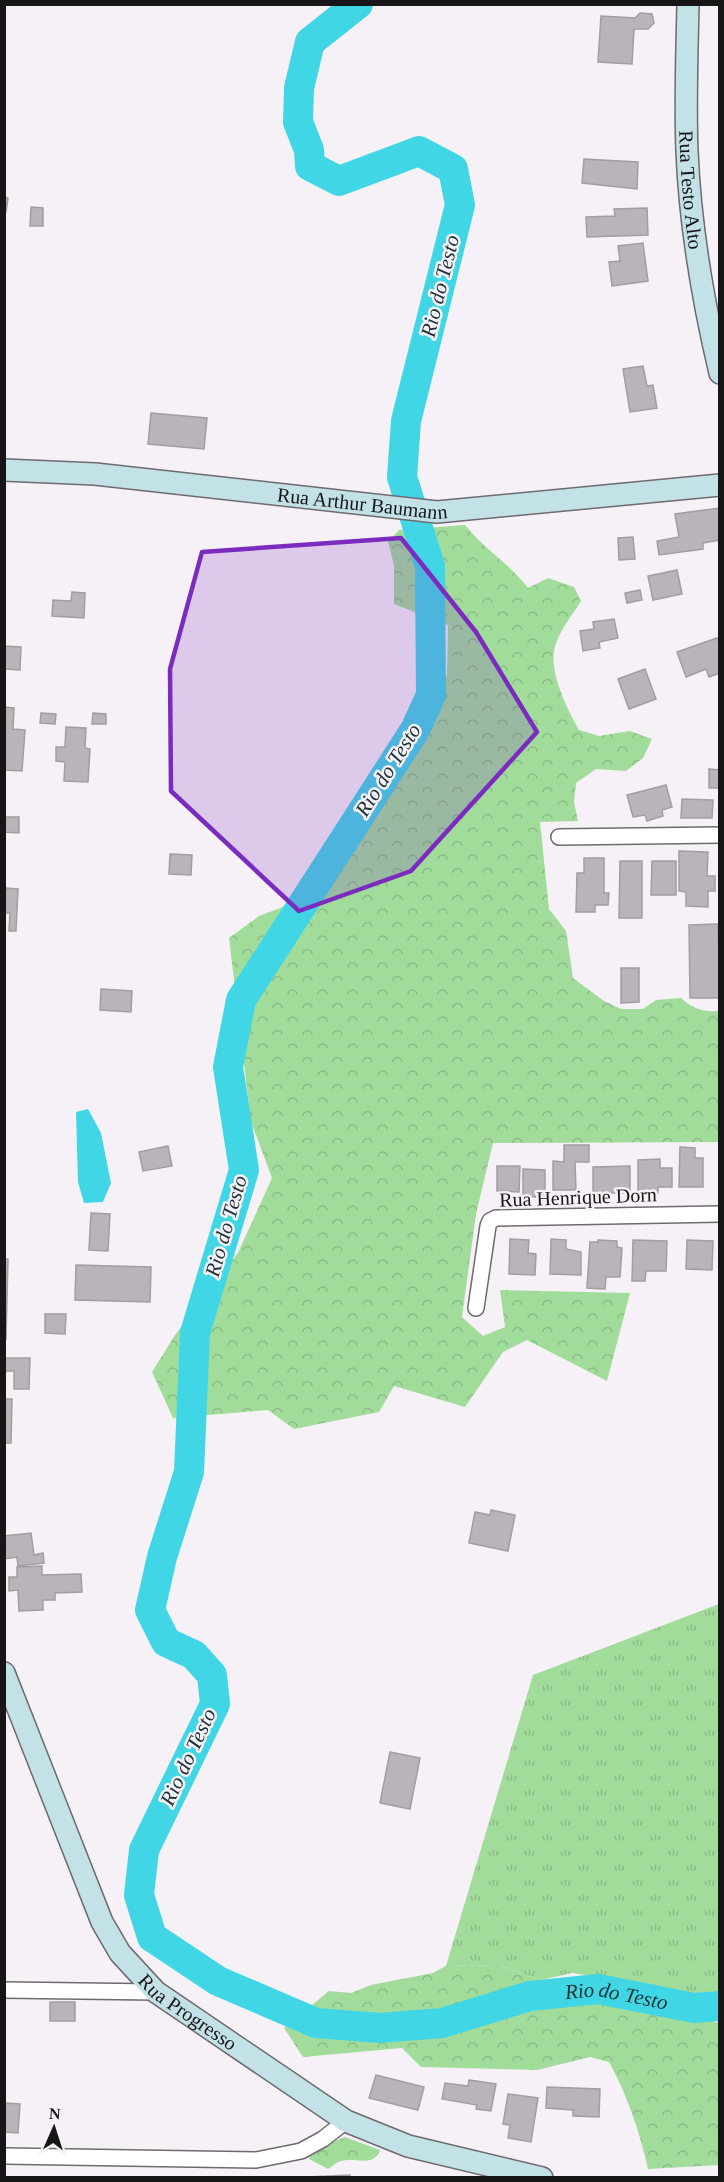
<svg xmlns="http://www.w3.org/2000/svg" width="724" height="2182" font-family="'Times New Roman',serif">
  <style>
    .grass { fill: url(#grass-tufts) }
    .forest { fill: url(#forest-crowns) }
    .water { fill: #41d6e6 }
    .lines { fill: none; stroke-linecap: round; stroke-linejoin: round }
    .river { stroke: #41d6e6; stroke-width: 30 }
    .building { fill: #b8b4b9; stroke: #a19da1; stroke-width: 1.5 }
    .street-casing { stroke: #6e6a6e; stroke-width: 18 }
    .secondary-casing { stroke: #6e6a6e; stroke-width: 24 }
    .street { stroke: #fff; stroke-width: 15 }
    .secondary { stroke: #c2e2e8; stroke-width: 21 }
    .marked { fill: #7b2cbf; fill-opacity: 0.2; stroke: #7b2cbf; stroke-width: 4.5; stroke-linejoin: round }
    .labels { text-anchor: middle; stroke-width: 5; stroke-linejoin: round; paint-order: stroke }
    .street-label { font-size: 20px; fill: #171517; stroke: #f5f1f6 }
    .water-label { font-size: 21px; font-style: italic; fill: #1a3235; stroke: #f5f1f6 }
  </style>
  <defs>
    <pattern id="grass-tufts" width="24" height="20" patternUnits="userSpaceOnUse" patternTransform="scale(1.5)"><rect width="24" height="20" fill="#a2dc9b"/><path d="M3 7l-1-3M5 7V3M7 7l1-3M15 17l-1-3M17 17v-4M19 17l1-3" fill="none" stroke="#8bbc85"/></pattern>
    <pattern id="forest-crowns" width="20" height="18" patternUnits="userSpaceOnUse" patternTransform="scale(1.5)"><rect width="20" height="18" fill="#a2dc9b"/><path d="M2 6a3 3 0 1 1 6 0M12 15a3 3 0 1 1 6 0" fill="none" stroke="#8bbc85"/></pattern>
  </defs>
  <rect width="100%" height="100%" fill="#f5f1f6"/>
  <!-- grass -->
  <path class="grass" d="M719 1604V2019L681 1990 572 1973 541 1980 497 1965 446 1966 533 1675Z"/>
  <!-- forest -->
  <g class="forest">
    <path d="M465 525C484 549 510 564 528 588L548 578 574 587 581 601C572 616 557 633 554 651 550 674 568 711 579 730L599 736 630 731 652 739 643 758 626 771 596 769 576 783 574 802 578 821 540 822 549 909 566 931 573 978 604 1001 621 1009H643L656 1000 681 998C693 1009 703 1012 719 1011V1142L493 1143 476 1214 462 1317 483 1336 505 1327 500 1290 630 1293 607 1381 527 1340 503 1352 465 1407 394 1386 379 1412 294 1429 268 1410 173 1418 152 1372 175 1335 238 1253 272 1178 251 1122 229 938 259 916 325 891 387 791 427 734 447 674 448 625 394 604V565L388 542 399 530Z"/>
    <path d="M497 1965 541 1980 719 2023V2165L648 2169C640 2133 627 2094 609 2062L590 2057 537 2070 421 2067 402 2048 303 2057 284 2028 329 1991 351 1993 371 1985 433 1973 446 1966Z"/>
    <path d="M345 2137 380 2150C374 2168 355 2157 341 2161 336 2162 332 2167 328 2169L309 2159 310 2151Z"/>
  </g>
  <!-- water -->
  <path class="water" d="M88 1109 101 1133 111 1183 103 1202 84 1203 78 1182 76 1112Z"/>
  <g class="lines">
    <!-- river -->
    <path class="river" id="s1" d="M358 4 310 42 299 88 298 122 309 150 310 166 339 181 419 151 453 169 460 205 406 421 402 477 430 566 431 695 415 730 241 1000 228 1067 244 1170 195 1333 189 1472 162 1557 150 1610 166 1642 194 1655 212 1675 215 1704 144 1850 139 1895 152 1937 218 1981 316 2023 380 2028 442 2023 530 1996 598 1989 694 2008 720 2006"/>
  </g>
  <!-- building -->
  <g class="building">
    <path d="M640 13 652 14 654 23 648 29H634L632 64 598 62 601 16 635 18Z"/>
    <path d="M584 159 638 162 637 189 582 183Z"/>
    <path d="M4 197 8 198 6 212H4Z"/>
    <path d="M31 207 43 208V226H30Z"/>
    <path d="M647 208 648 235 587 237 586 217 615 216 614 209Z"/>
    <path d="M643 243 648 281 612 286 609 262 620 261 618 246Z"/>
    <path d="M643 366 647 386 653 385 657 408 630 412 623 369Z"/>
    <path d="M151 413 207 418 204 449 148 444Z"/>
    <path d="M720 508V540L703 543V549L659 555 657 541 679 537 675 514Z"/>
    <path d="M633 537 635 559 619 560 618 538Z"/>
    <path d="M677 570 682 594 653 600 648 576Z"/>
    <path d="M640 590 642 600 627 603 625 593Z"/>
    <path d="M72 592 85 593 84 618 52 616 53 600 71 601Z"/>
    <path d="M614 619 618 638 599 642 600 648 583 651 580 631 594 629 593 622Z"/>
    <path d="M717 638 720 645V673L709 677 706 669 686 677 677 652Z"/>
    <path d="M4 646 21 647 20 670 4 669Z"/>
    <path d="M645 669 656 699 629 709 618 679Z"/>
    <path d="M4 707 14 708 13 729 25 730 22 771 5 770Z"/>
    <path d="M41 713 56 714 55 724 40 723Z"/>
    <path d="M93 713 106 714V724H92Z"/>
    <path d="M66 727 86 728 85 748 90 749 88 782 64 781 65 762 56 761V747H65Z"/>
    <path d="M709 769 720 770V788H709Z"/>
    <path d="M666 785 672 807 662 810 663 816 647 821 645 815 633 817 627 795Z"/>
    <path d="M682 799 713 800 712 818H681Z"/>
    <path d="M4 817H19V833L4 832Z"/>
    <path d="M679 851 708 852 707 876H715V891H708V907L686 906V892L679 891Z"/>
    <path d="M170 854 192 855 191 875 169 874Z"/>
    <path d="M584 858H604V893H609L608 905H595V912H576L577 873H584Z"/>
    <path d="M620 861H642V918H619Z"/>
    <path d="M652 861H676V895H651Z"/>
    <path d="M6 888 18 889 16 931H9L10 913H4Z"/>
    <path d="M718 924 720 998H690L689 925Z"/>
    <path d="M621 968H639V1002L621 1003Z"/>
    <path d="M101 989 132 991 131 1012 100 1010Z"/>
    <path d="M564 1145H589V1162H575L576 1190H553V1161L564 1162Z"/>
    <path d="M168 1146 172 1166 143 1171 139 1152Z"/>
    <path d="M680 1147 695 1148V1158H703V1187H679Z"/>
    <path d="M660 1159V1168H672V1187H658V1193H638V1160Z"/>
    <path d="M497 1166H520L519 1192 497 1191Z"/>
    <path d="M630 1166V1193H593V1167Z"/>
    <path d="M523 1169 545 1170V1197H523Z"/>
    <path d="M91 1213 110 1214 108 1251 89 1250Z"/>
    <path d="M510 1239 529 1240 528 1253 536 1254 535 1275 509 1274Z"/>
    <path d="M551 1239 566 1240V1249L581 1252V1275L550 1274Z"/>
    <path d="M598 1240 617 1241V1247L622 1248 620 1277H606L605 1289 587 1288 590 1242H598Z"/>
    <path d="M633 1240 667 1241 666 1271H646L645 1281H632Z"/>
    <path d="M687 1240 713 1241 712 1270 686 1269Z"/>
    <path d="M4 1259H8L6 1339H4Z"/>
    <path d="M76 1265 151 1267 150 1302 75 1300Z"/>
    <path d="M45 1314H66L65 1334 45 1333Z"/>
    <path d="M4 1358H30L29 1389H14V1371H6L4 1378Z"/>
    <path d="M4 1399H12L11 1443H4Z"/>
    <path d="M491 1510 515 1515 508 1551 469 1543 475 1512 490 1515Z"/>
    <path d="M31 1533 34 1555 43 1553 44 1563 18 1566 17 1557 4 1559V1536Z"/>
    <path d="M42 1566V1575L81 1574 82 1592 55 1593V1600H43V1610L19 1611 18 1590 9 1591V1577H17V1567Z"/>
    <path d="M390 1752 420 1758 410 1809 380 1803Z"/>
    <rect x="50" y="2002" width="25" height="19"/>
    <path d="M376 2075 424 2087 418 2110 369 2098Z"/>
    <path d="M469 2080 496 2084 491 2111 476 2109 477 2105 442 2099 445 2083 468 2086Z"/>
    <path d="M547 2087 600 2089 599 2117 573 2116V2110L546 2108Z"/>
    <path d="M508 2094 538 2098 531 2142 508 2138 510 2125 503 2124Z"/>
    <path d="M4 2103 20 2104 18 2133 4 2132Z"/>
    <path d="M350 2175V2178H307V2177Z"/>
  </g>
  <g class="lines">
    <defs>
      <g id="street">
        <path d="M559 837 720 835"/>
        <path d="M476 1308 488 1226 490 1221 496 1218 720 1214"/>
        <path d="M4 1990 156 1992"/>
        <path d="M4 2156 256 2160 301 2151 323 2139 346 2121"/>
      </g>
      <g id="secondary">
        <path id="s2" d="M688 4C687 53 685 102 687 151 690 226 703 301 720 373"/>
        <path id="s3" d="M4 470 95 474 437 512 720 485"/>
        <path id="s4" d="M4 1673 102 1922 120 1953 156 1992 346 2121 408 2146 542 2178"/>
      </g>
    </defs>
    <!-- street casing -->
    <use href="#street" class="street-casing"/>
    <!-- secondary casing -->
    <use href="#secondary" class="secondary-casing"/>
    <!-- street -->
    <use href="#street" class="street"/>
    <!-- secondary -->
    <use href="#secondary" class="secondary"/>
  </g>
  <!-- marked area -->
  <path class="marked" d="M401 538 476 632 537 732 411 871 299 911 171 791 170 669 202 552Z"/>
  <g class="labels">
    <!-- street labels -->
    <g class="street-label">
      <text dy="7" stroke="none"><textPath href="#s2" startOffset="186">Rua Testo Alto</textPath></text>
      <text dy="7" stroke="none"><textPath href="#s3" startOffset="360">Rua Arthur Baumann</textPath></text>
      <text transform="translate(578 1197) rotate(-2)" y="7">Rua Henrique Dorn</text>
      <text dy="7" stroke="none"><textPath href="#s4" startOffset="394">Rua Progresso</textPath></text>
    </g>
    <!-- water labels -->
    <g class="water-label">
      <text transform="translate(440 286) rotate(-76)" y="7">Rio do Testo</text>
      <text transform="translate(388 770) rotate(-58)" y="7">Rio do Testo</text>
      <text transform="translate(226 1226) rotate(-74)" y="7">Rio do Testo</text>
      <text transform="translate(188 1757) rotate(-65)" y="7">Rio do Testo</text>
      <text dy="7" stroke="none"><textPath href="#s1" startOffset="2734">Rio do Testo</textPath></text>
    </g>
  </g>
  <!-- border -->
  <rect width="724" height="2182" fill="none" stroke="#171517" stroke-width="12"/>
  <!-- north arrow -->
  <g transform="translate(54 2128) rotate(3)" stroke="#f5f1f6" stroke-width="4.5" paint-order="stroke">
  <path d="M0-4.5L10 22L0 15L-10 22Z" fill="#171517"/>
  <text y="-9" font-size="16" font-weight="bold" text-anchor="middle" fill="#171517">N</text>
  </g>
</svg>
